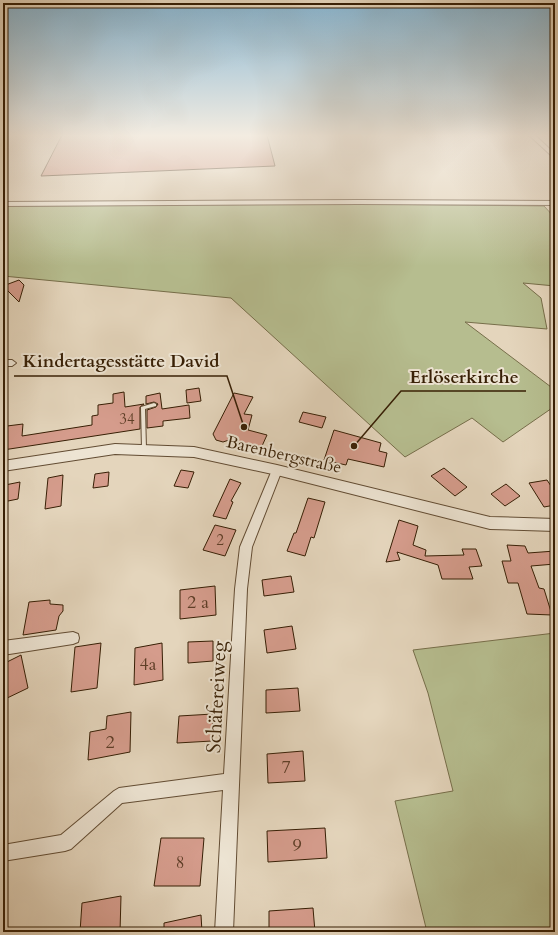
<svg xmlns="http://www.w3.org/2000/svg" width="558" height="935" font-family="Cardo,serif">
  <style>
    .green { fill: #b6bd8f; stroke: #766e4a }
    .building { fill: #d59c8c; stroke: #371f05 }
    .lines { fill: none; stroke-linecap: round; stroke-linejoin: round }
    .service-casing { stroke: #624c33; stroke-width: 2 }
    .minor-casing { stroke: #624c33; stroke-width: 2 }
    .tertiary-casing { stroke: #624c33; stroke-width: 2 }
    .service { fill: #ede4d3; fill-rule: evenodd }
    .minor { fill: #ede4d3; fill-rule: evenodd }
    .tertiary { fill: #ede4d3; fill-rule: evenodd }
    .labels { text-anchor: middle; stroke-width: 4; stroke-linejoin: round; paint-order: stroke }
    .number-label { font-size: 15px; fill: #5e3e27 }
    .street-label { font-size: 17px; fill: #371f05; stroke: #ede4d3 }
    .near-number-label { font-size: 18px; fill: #5e3e27 }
    .near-street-label { font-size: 20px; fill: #371f05; stroke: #ede4d3 }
    .leader { fill: none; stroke: #371f05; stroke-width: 1.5 }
    .callout-dot { fill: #371f05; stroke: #ede4d3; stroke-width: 1.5 }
    .callout-label { font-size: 18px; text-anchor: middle; font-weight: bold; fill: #371f05; stroke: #ede4d3; stroke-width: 4; stroke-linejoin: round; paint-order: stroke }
  </style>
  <rect width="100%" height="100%" fill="#e4d5bc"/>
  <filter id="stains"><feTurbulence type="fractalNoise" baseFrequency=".005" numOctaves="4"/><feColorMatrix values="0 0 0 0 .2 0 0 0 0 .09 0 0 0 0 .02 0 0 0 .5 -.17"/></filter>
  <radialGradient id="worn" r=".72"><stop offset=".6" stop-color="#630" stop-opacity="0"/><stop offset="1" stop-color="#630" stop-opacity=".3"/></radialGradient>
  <!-- green -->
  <g class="green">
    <path d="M362 204 544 206 555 218V286L523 283 541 298 547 329 465 322 555 390V406L503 442 472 418 405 457 231 298 3 276V206Z"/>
    <path d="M555 633V932H427L395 801 453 791 428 693 413 650Z"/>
  </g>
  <!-- building -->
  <g class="building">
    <path d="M62 135H267L275 166 41 176Z"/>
    <path d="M19 280 24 285 19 302 3 286Z"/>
    <path d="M199 388 201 401 187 403 186 390Z"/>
    <path d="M124 392 125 407 144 404 140 407V429L3 450 7 426 23 424 22 436 92 425V416L98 415V405L113 403V394Z"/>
    <path d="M160 393 162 409 189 405 190 418 163 421V426L147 428V410L156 407 158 404 154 402 146 404V396Z"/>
    <path d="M234 393 253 397 244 414 252 415 248 430 267 435 262 446 255 449 229 440 223 442 216 440 213 434Z"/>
    <path d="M303 412 326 417 322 428 299 422Z"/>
    <path d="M334 430 381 443 379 451 387 453 384 467 348 459 346 465 324 460Z"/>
    <path d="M444 468 467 487 455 496 431 476Z"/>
    <path d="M181 470 194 472 188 488 174 486Z"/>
    <path d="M109 472 108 486 93 488 95 474Z"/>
    <path d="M63 475 61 506 45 509 48 478Z"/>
    <path d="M230 479 241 483 231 501 233 502 226 519 213 516Z"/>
    <path d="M547 480 555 492V505L544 507 529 483Z"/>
    <path d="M20 482 18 499 3 502 5 485Z"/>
    <path d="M506 484 520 496 505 506 491 494Z"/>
    <path d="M308 498 325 502 314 538 311 537 305 556 287 551 294 533H296Z"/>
    <path d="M399 520 418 526 413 545 426 550 425 556 464 555 462 549H476L482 566 469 567 473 579H442L438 565 397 552 400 560 386 562Z"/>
    <path d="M215 525 236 530 225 556 203 550Z"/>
    <path d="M507 545 525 546 528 553 555 551V564L531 566 539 588 544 589 552 615 527 614 518 583H508L502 561H511Z"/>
    <path d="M291 576 294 592 264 596 262 580Z"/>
    <path d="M215 586 216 615 180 619V590Z"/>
    <path d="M50 600V604L63 605V611L59 616 56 630 23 635 29 602Z"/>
    <path d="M292 626 296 649 267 653 264 630Z"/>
    <path d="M213 641V661L188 663V642Z"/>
    <path d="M101 643 97 688 71 692 75 647Z"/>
    <path d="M162 643 163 680 134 685 135 648Z"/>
    <path d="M21 655 28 688 3 700V664Z"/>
    <path d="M298 688 300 711 266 713V690Z"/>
    <path d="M131 712 130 752 88 760 90 732 106 729 107 716Z"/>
    <path d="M213 714 212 741 177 743 179 716Z"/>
    <path d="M303 751 305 781 268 783 267 754Z"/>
    <path d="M325 828 327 858 268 862 267 831Z"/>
    <path d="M161 838H204L200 886H154Z"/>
    <path d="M121 896 120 932H80L82 903Z"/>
    <path d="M313 908 315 932H269V911Z"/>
    <path d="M201 915 202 932H164V923Z"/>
  </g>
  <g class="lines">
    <defs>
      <path id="service" d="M154 403 156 404V406L145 409 146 449 144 451 142 449 141 408V407Z"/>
      <g id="minor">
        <path d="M359 200 555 201V205L359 204 3 206V202Z"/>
        <path d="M3 360H12L16 363 12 366H3Z"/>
        <path d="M277 466 281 467 282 470 252 547 247 589 233 932H215L223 790 122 803 71 849 65 851 3 861V845L61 835 114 791 119 788 224 774 235 589 240 547 272 470 273 467Z"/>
        <path d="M73 632 78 634 79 638 78 642 73 644 3 655V641Z"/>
      </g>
      <g id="tertiary">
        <path d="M529 135H535L555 154V159Z"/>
        <path d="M115 444 194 447 277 465 490 517 555 519V531L490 529 277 475 194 457 115 454 3 471V461Z"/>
      </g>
    </defs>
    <!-- service casing -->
    <use href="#service" class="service-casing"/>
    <!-- minor casing -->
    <use href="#minor" class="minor-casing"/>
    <!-- tertiary casing -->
    <use href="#tertiary" class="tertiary-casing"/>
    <!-- service -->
    <use href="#service" class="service"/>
    <!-- minor -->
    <use href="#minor" class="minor"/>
    <!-- tertiary -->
    <use href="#tertiary" class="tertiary"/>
  </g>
  <!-- sky -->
  <linearGradient id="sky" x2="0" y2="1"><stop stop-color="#87b6d3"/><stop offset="0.51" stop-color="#f3ece1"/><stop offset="1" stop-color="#f3ece1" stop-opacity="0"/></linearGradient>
  <rect width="558" height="266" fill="url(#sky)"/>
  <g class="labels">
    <!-- number labels -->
    <g class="number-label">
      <text x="127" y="424">34</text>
      <text x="220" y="545">2</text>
    </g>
    <!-- street labels -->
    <g class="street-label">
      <text transform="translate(284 454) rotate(13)" y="6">Barenbergstraße</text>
    </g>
    <!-- near-number labels -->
    <g class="near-number-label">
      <text x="198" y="608">2 a</text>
      <text x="148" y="670">4a</text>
      <text x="110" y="748">2</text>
      <text x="286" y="773">7</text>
      <text x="297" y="851">9</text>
      <text x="180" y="868">8</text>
    </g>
    <!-- near-street labels -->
    <g class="near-street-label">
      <text transform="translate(216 697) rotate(-87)" y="7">Schäfereiweg</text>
    </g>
  </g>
  <!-- callouts -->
  <path class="leader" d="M244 427L227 376H14M354 446L401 391H526"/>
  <g class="callout-dot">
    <circle cx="244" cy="427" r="4"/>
    <circle cx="354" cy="446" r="4"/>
  </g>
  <g class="callout-label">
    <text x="121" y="367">Kindertagesstätte David</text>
    <text x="464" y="383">Erlöserkirche</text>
  </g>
  <!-- margin -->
  <rect width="558" height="935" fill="none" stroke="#e4d5bc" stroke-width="16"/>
  <rect x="4" y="4" width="550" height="927" fill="none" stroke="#371f05" stroke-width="2"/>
  <rect x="8" y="8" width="542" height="919" fill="none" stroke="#371f05"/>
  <rect width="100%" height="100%" filter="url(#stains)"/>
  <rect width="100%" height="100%" fill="url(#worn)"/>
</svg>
